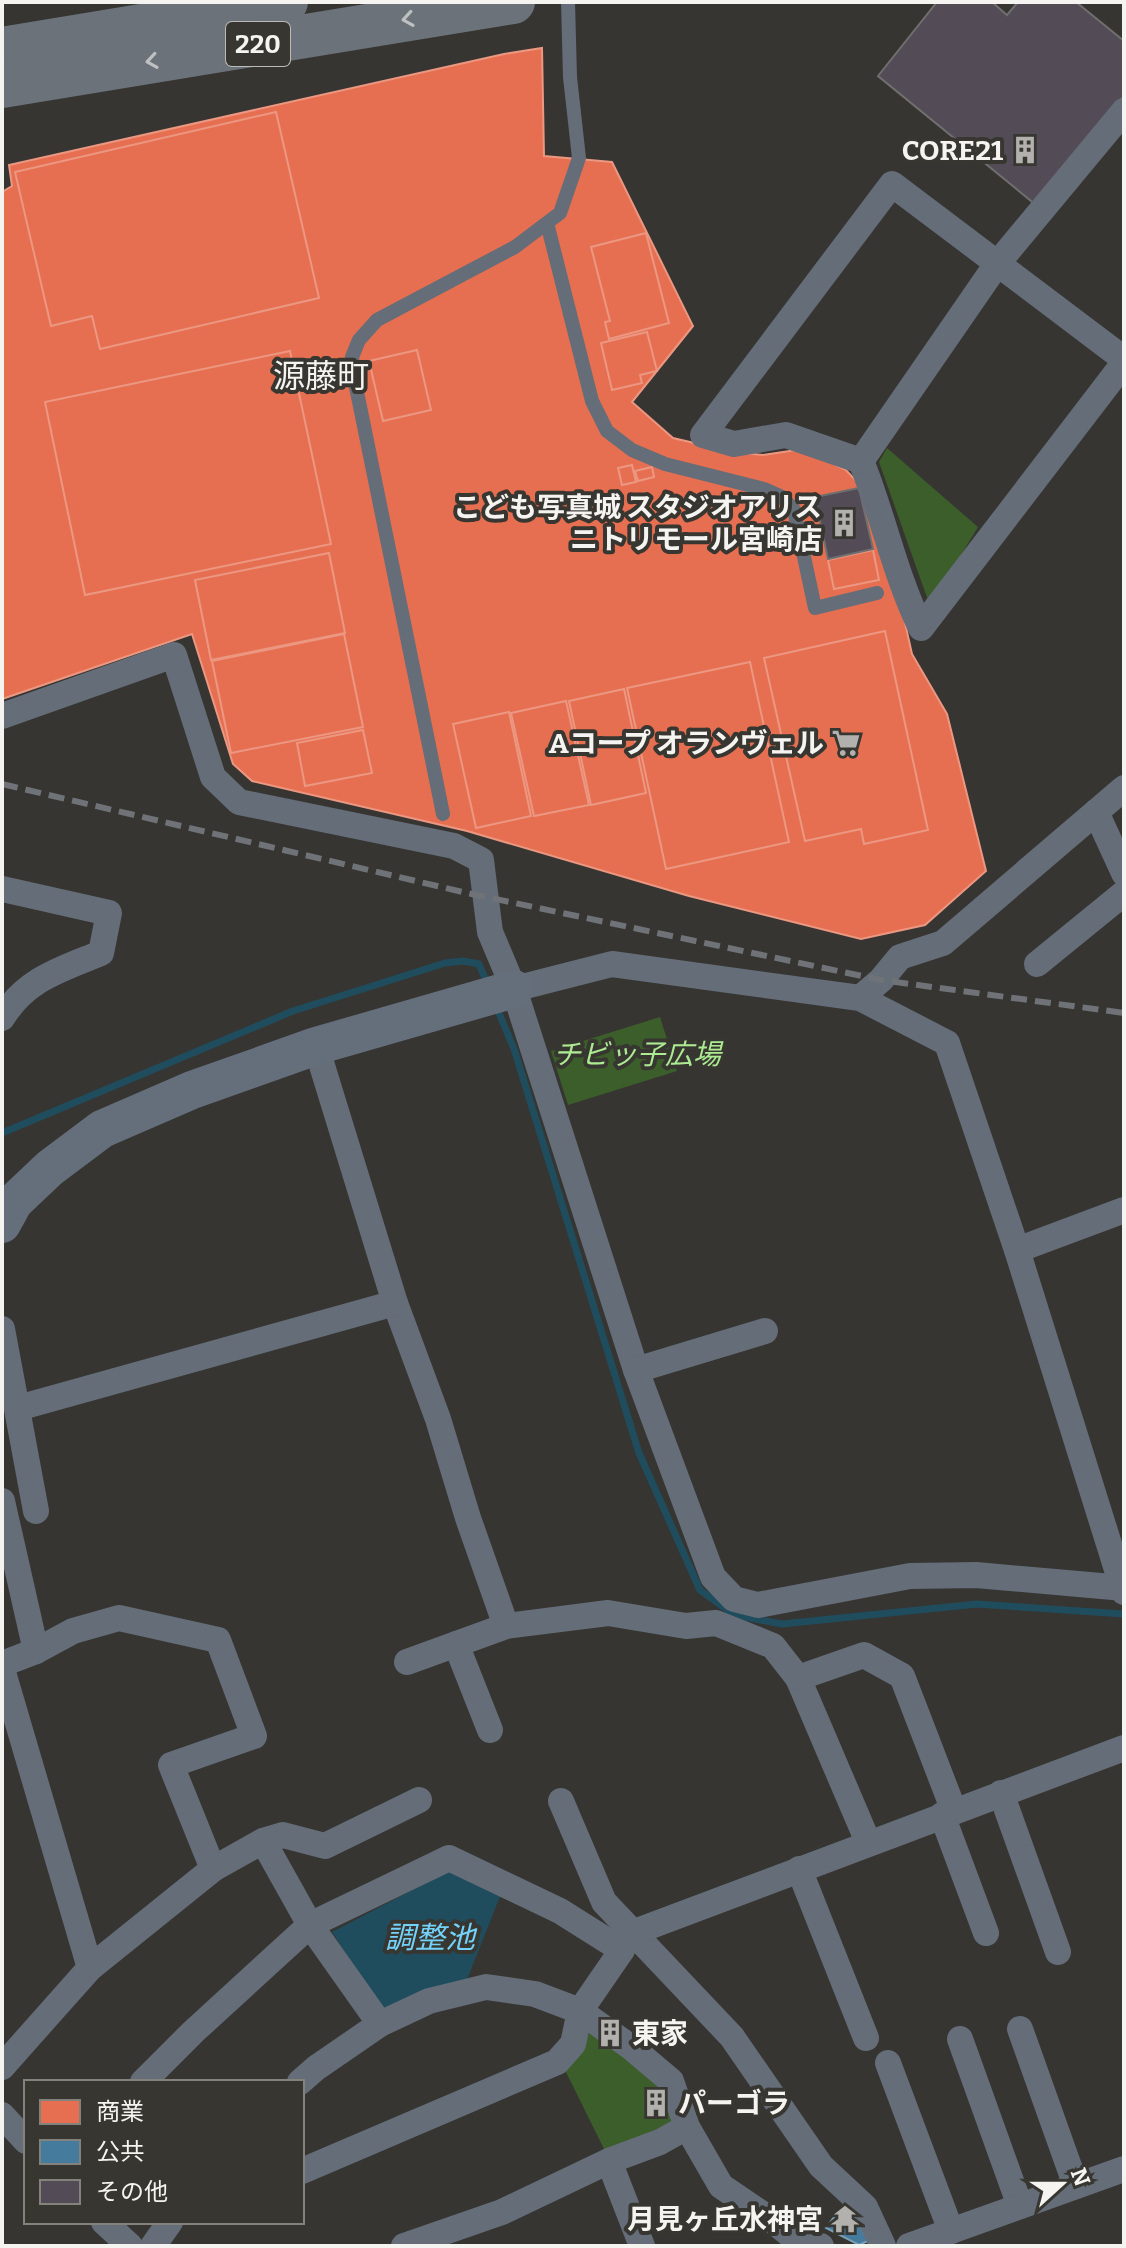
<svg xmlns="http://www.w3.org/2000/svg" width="1126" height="2248" font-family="Bitter,'Noto Sans JP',serif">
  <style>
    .green { fill: #3c5e2b }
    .water { fill: #204d5e }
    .shops { fill: #e76f51; stroke: #eb9781; stroke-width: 2 }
    .public { fill: #457b9d; stroke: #7a9fb6; stroke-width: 2 }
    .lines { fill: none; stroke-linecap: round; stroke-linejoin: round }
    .stream { stroke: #204d5e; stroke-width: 7 }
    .building { fill: #534c56; stroke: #706f6f; stroke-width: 2 }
    .lane { stroke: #646d78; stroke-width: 14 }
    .street { stroke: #646d78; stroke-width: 26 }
    .secondary { stroke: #656f7b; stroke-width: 38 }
    .highway { stroke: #6c7279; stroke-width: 44 }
    .rail { stroke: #6f7378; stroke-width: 6; stroke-dasharray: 16 8; stroke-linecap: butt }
    .oneway { stroke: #bec0c1 }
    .labels { text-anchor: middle; stroke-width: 8; stroke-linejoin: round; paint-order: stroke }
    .shield { fill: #373630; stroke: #bcbbb7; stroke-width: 2 }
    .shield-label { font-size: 26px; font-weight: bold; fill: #f5f4f1 }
    .poi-label { font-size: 28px; font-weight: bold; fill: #f5f4f1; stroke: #373630; text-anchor: end }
    .park-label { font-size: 28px; font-style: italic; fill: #adeb92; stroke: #373630 }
    .water-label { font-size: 30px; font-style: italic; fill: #73d1fa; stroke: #373630 }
    .quarter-label { font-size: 32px; fill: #f5f4f1; stroke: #373630 }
  </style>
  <rect width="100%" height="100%" fill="#363531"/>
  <!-- green -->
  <g class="green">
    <path d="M887 448 978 527 930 606 879 462Z"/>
    <path d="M660 1017 677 1071 568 1105 551 1051Z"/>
    <path d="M595 2024 670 2090 681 2118 606 2153 563 2066 575 2056Z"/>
  </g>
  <!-- water -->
  <path class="water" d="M449 1871 501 1894 466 1982 382 2010 332 1932Z"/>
  <!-- shops -->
  <g class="shops">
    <path d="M542 48 544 156 612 162 693 326 632 402 673 438 733 452 763 455 803 449 846 470 862 487 897 587 912 654 947 714 986 871 925 925 861 939 689 896 467 831 252 781 233 764 192 634 2 699V192L12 186 9 165 504 54Z"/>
    <path d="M276 112 319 298 100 349 92 316 51 326 15 172Z"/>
    <path d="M646 233 669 323 609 339 605 322 610 321 591 247Z"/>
    <path d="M647 332 657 371 640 375 642 383 612 390 601 343Z"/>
    <path d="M417 350 431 410 383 421 369 361Z"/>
    <path d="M290 351 331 544 85 595 45 402Z"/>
    <path d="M632 465 636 482 622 485 618 468Z"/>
    <path d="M652 467 654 477 638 481 635 471Z"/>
    <path d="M873 550 879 580 834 589 828 560Z"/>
    <path d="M329 553 345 633 211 660 195 580Z"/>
    <path d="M885 631 928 830 864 844 861 829 805 841 764 658Z"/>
    <path d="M344 634 363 727 231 753 212 661Z"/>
    <path d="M750 662 789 842 666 869 627 688Z"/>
    <path d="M624 689 646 793 591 805 569 701Z"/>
    <path d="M566 701 589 805 534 816 511 713Z"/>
    <path d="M509 712 531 816 476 828 453 724Z"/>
    <path d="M363 730 372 773 305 786 297 743Z"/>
  </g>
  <!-- public -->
  <path class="public" d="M845 2202 852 2210 868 2241 859 2245 826 2228Z"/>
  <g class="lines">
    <!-- stream -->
    <g class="stream">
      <path d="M496 1006 514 1049 639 1453 700 1590 734 1615 782 1624 977 1604 1124 1614"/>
      <path d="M2 1133 293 1011 445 963 463 961 479 964 487 983"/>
    </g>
  </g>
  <!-- building -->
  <g class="building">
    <path d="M937 2H992L1007 15 1018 2H1076L1124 41V96L1036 205 878 76Z"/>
    <path d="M859 488 873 549 828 559 815 497Z"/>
    <path d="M648 2095 667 2096 660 2110 647 2114Z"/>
  </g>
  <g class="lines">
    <!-- lane -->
    <g class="lane">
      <path d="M547 223 592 401 607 431 632 450 665 464 764 489 782 497 794 510 815 608 877 593"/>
      <path d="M443 814 355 382 352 357 359 340 377 320 515 247 560 213 579 158 570 77 568 2"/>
    </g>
    <!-- street -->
    <g class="street">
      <path d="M1124 111 997 264 861 461C883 515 895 575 921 628L1124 363"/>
      <path d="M861 461 786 435 734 444 703 435 892 184 1124 359"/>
      <path d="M2 716 174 655 213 777 239 802 454 846 481 860 490 932 514 989 636 1370 713 1577 734 1599 758 1605 910 1576 976 1575 1124 1588"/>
      <path d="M1096 812 1124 873"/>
      <path d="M2 889 109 913 101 953C60 970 26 979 2 1018"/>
      <path d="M1037 964 1124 893"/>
      <path d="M514 989 612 964 860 998 947 1043 1017 1250 1124 1592"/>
      <path d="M860 998 881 980 900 957 943 943 1124 788"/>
      <path d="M316 1046 395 1303 438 1419 468 1518 506 1626"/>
      <path d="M1017 1250 1124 1210"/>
      <path d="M2 1329 36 1511"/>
      <path d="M636 1370 765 1331"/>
      <path d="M18 1408 395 1303"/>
      <path d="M2 1501 36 1651"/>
      <path d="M456 1644 490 1730"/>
      <path d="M407 1662 506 1626 608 1613 686 1626 716 1623 773 1646 798 1678 868 1842"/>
      <path d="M2 1664 36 1651 73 1631 119 1618 218 1640 254 1736 171 1765 213 1869"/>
      <path d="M2 1669 90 1968"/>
      <path d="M798 1678 864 1655 902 1676 954 1811"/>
      <path d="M1001 1793 1058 1952"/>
      <path d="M561 1801 604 1902 732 2037 821 2166 865 2207 883 2246"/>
      <path d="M942 1815 986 1933"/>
      <path d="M263 1841 310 1925 380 2024"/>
      <path d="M799 1869 866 2038"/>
      <path d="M632 1933 1124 1748"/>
      <path d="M1020 2029 1076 2186"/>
      <path d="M960 2039 1020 2206"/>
      <path d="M888 2063 951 2231"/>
      <path d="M2 2067 90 1968 213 1869 263 1841 283 1835 325 1846 419 1800"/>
      <path d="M143 2082 193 2032 310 1925 449 1858 560 1911 622 1950 580 2011 573 2044 557 2062 302 2171"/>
      <path d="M300 2082 316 2068 380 2024 429 2001 486 1987 535 1994 580 2011 632 2048 671 2081 687 2127 721 2186 777 2224 800 2243 821 2246"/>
      <path d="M2 2115 26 2141"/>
      <path d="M609 2161 642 2246"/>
      <path d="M104 2222 130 2246"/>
      <path d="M153 2246 170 2222"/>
      <path d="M404 2246 502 2212 609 2161 660 2142 687 2127"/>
      <path d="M909 2246 1124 2169"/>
    </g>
    <!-- secondary -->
    <path class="secondary" d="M2 1224 14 1202 50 1168 102 1129 192 1090 316 1046 514 989"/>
    <!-- highway -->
    <g class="highway">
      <path d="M2 49 286 2"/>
      <path d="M2 86 513 2"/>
    </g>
    <!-- rail -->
    <path class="rail" d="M2 784 467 893 881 980 1124 1013"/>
  </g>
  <!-- one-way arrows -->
  <defs><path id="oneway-chevron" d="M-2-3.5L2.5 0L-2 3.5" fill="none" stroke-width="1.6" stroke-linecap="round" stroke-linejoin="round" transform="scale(2)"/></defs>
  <g class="oneway">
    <use href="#oneway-chevron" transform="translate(408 19) rotate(171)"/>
    <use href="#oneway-chevron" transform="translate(152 61) rotate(171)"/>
  </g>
  <!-- icons -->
  <defs>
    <symbol id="building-bare" viewBox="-9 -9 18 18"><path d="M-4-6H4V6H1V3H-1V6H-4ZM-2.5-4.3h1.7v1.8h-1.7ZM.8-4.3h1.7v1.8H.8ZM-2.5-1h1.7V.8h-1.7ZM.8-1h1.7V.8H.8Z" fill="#b2b1ae" stroke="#373630" stroke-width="2.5" paint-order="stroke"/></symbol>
    <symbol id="supermarket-bare" viewBox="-9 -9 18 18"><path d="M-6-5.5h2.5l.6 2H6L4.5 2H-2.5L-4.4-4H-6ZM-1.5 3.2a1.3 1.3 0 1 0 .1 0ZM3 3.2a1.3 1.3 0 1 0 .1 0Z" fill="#b2b1ae" stroke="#373630" stroke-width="2.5" paint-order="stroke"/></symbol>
    <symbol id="temple-bare" viewBox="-9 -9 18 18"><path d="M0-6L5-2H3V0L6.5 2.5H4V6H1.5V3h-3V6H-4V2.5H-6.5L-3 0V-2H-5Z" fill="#b2b1ae" stroke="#373630" stroke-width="2.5" paint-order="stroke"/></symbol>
  </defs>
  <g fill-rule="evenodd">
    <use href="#building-bare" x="1005" y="130" width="40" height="40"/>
    <use href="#building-bare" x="824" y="503" width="40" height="40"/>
    <use href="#supermarket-bare" x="826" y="723" width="40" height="40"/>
    <use href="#building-bare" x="590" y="2013" width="40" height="40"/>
    <use href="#building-bare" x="636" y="2083" width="40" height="40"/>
    <use href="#temple-bare" x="825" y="2199" width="40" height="40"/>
  </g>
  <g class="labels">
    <!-- shield labels -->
    <rect class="shield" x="226" y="22" width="64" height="44" rx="6"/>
    <g class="shield-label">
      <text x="258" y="53">220</text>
    </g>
    <!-- poi labels -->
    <g class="poi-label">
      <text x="1003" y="160">CORE21</text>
      <text x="822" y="517">こども写真城 スタジオアリス<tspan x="822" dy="32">ニトリモール宮崎店</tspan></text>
      <text x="824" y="753">Aコープ オランヴェル</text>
      <text x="632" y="2043" text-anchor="start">東家</text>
      <text x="678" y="2113" text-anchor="start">パーゴラ</text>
      <text x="823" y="2229">月見ヶ丘水神宮</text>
    </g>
    <!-- park labels -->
    <g class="park-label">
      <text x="637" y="1064">チビッ子広場</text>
    </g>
    <!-- water labels -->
    <g class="water-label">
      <text x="430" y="1948">調整池</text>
    </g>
    <!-- quarter labels -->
    <g class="quarter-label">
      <text x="321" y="387">源藤町</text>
    </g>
  </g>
  <!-- border -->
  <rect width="1126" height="2248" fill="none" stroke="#f5f4f1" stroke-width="8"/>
  <!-- legend -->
  <rect x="24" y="2080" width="280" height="144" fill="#373630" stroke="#83827d" stroke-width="2"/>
  <rect x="40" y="2100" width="40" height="24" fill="#e76f51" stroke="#83827d" stroke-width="2"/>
  <text x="96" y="2120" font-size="24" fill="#f5f4f1">商業</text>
  <rect x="40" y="2140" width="40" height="24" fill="#457b9d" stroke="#83827d" stroke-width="2"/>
  <text x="96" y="2160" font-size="24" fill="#f5f4f1">公共</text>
  <rect x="40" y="2180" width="40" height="24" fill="#534c56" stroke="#83827d" stroke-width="2"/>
  <text x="96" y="2200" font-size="24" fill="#f5f4f1">その他</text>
  <!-- north arrow -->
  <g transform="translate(1062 2184) rotate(69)" stroke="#373630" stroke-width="6" paint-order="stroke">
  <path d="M0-6L14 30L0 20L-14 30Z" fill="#f5f4f1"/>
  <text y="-12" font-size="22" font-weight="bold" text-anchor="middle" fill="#f5f4f1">N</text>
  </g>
</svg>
